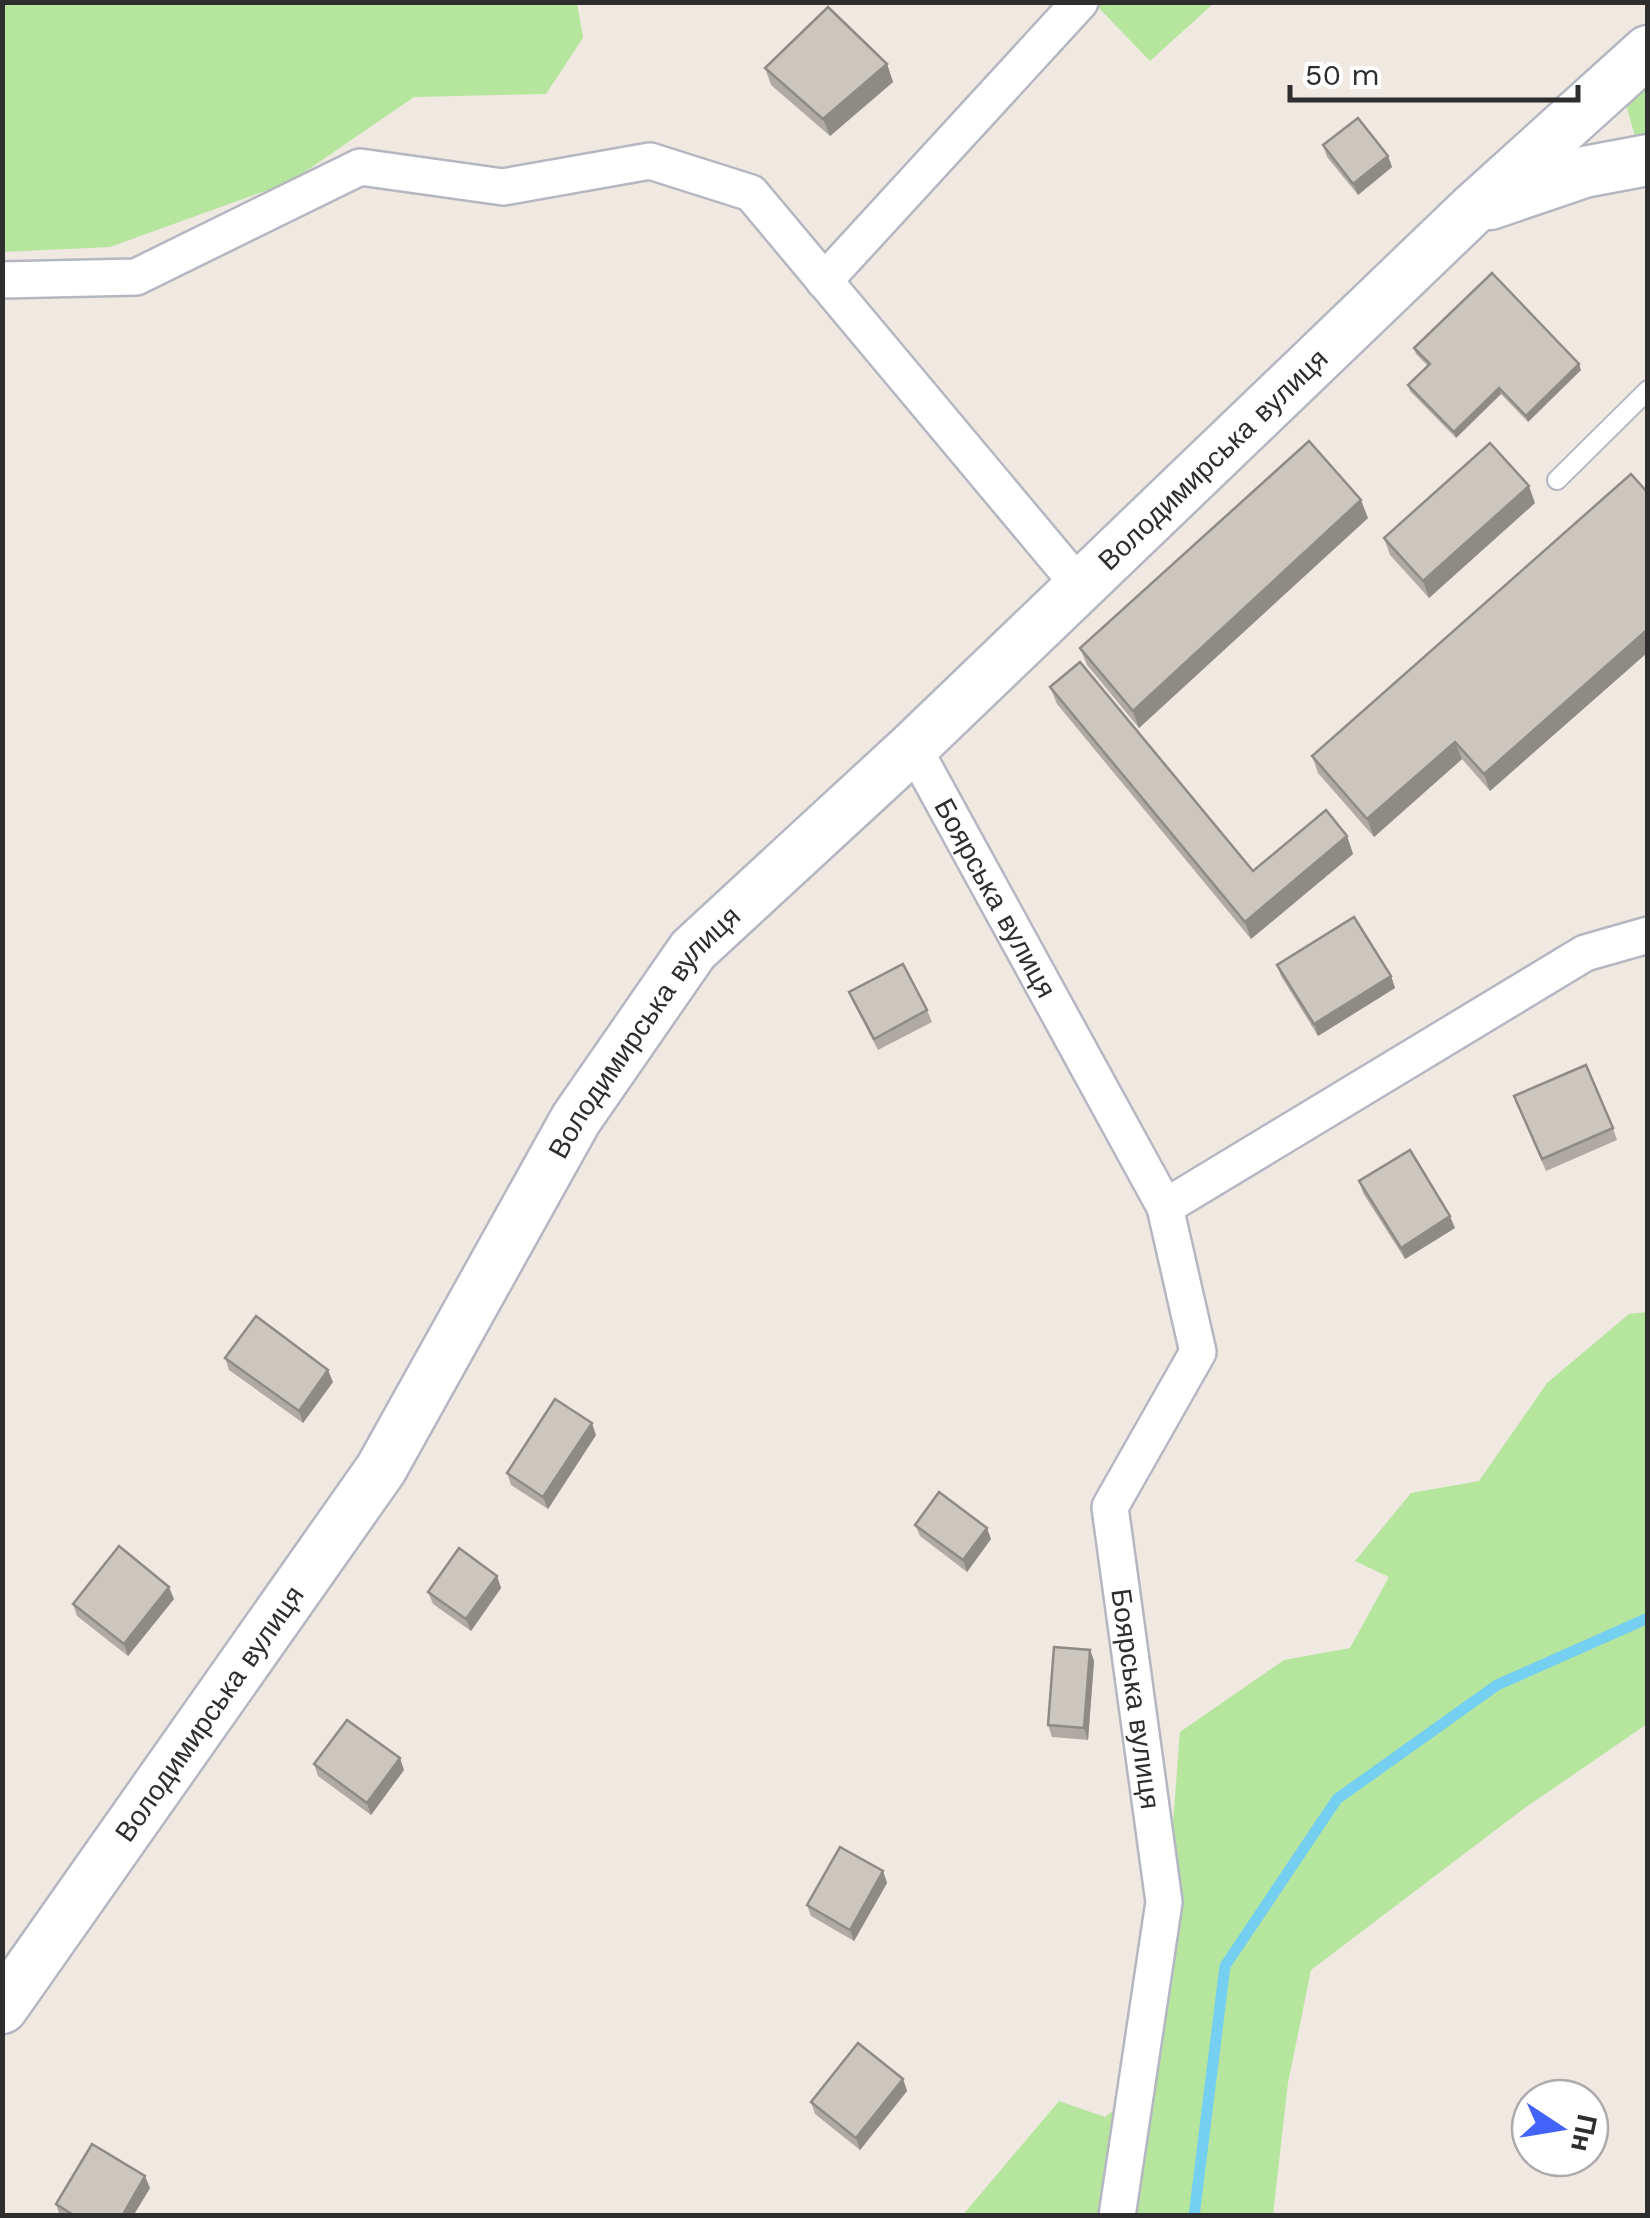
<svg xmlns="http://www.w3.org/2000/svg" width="1650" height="2218" font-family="'Work Sans',sans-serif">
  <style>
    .green { fill: #b6e59e }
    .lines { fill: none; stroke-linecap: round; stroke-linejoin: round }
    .stream { stroke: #75cff0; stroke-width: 11 }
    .lane-casing { stroke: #b4b7c1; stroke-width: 22 }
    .street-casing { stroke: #b4b7c1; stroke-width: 40 }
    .secondary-casing { stroke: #b4b7c1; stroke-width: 55 }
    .lane { stroke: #fff; stroke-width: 18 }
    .street { stroke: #fff; stroke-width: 35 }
    .secondary { stroke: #fff; stroke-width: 50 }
    .wall { fill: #afaba4 }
    .shaded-wall { fill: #8e8b86 }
    .building { fill: #cbc7bf; stroke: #8e8b86; stroke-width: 2.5 }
    .labels { text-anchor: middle; stroke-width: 9; stroke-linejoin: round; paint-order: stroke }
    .street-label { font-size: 28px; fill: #2e2e2e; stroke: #fff }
  </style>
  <rect width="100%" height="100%" fill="#efe9e1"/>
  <!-- green -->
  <g class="green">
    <path d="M2 3H577L583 38 546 94 414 97 290 182 110 247 3 252Z"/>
    <path d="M1094 3H1214L1150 61Z"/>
    <path d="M1647 84V137L1636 140 1625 101Z"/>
    <path d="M1647 1312V1724L1522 1810 1311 1970 1288 2083 1273 2215 962 2216 1059 2101 1105 2117 1153 2079 1180 1732 1284 1660 1350 1648 1389 1577 1355 1561 1411 1493 1479 1481 1547 1383 1629 1314Z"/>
  </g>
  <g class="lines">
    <!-- stream -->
    <path class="stream" d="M1194 2216 1225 1966 1337 1799 1497 1685 1648 1618"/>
    <defs>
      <path id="lane" d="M1557 480 1648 390"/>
      <g id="street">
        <path d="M2 280 136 277 360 167 503 187 650 161 751 193 1079 585"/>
        <path d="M824 281 1080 2"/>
        <path id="s1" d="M913 747 1165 1207 1198 1352 1110 1507 1164 1902 1117 2216"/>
        <path d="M1165 1207 1585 953 1648 935"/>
      </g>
      <g id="secondary">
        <path d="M1490 204 1584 172 1648 160"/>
        <path id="s2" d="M2 2008 381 1469 576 1119 693 950 913 747 1472 210 1648 51"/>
      </g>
    </defs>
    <!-- lane casing -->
    <use href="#lane" class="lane-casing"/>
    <!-- street casing -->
    <use href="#street" class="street-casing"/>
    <!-- secondary casing -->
    <use href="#secondary" class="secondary-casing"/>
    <!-- lane -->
    <use href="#lane" class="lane"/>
    <!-- street -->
    <use href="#street" class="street"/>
    <!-- secondary -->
    <use href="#secondary" class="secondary"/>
  </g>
  <!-- wall -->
  <g class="wall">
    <path d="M887 64 893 82 830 136 771 85 765 68Z"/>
    <path d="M1323 145 1388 156 1392 167 1358 195 1327 157Z"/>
    <path d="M1414 348 1581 370 1528 422 1501 394 1456 438 1410 391 1408 385 1428 366 1416 354Z"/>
    <path d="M1648 493V652L1490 791 1462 759 1374 837 1318 773 1312 756Z"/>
    <path d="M1535 503 1429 598 1390 555 1384 538Z"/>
    <path d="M1368 518 1139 728 1087 665 1080 648Z"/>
    <path d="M1050 687 1253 871 1347 836 1353 854 1251 939 1057 704Z"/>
    <path d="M1277 965 1391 976 1395 988 1318 1036 1281 976Z"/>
    <path d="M849 992 927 1010 932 1022 878 1050 854 1004Z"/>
    <path d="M1519 1108 1613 1128 1617 1140 1546 1171Z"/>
    <path d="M1359 1181 1455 1228 1405 1259 1363 1193Z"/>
    <path d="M225 1358 333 1382 303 1423 229 1370Z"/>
    <path d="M596 1435 548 1509 511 1485 507 1473Z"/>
    <path d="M915 1525 991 1539 967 1572 920 1536Z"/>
    <path d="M497 1576 501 1588 471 1631 433 1604 428 1592Z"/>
    <path d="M174 1599 128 1656 77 1616 73 1604Z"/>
    <path d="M1090 1650 1094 1661 1088 1740 1052 1737 1048 1725Z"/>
    <path d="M314 1764 404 1770 371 1815 318 1776Z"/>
    <path d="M883 1871 887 1883 854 1941 811 1916 807 1905Z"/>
    <path d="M903 2079 907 2091 860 2150 815 2114 811 2102Z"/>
    <path d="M150 2188 133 2216H60L56 2204Z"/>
  </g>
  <!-- shaded-wall -->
  <g class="shaded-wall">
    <path d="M887 64 893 82 830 136 823 119Z"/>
    <path d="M1388 156 1392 167 1358 195 1353 184Z"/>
    <path d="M1579 364 1581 370 1528 422 1526 416Z"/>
    <path d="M1499 388 1501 394 1456 438 1454 432Z"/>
    <path d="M1529 486 1535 503 1429 598 1423 581Z"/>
    <path d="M1361 500 1368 518 1139 728 1133 711Z"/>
    <path d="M1648 629V652L1490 791 1484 774Z"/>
    <path d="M1455 742 1462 759 1374 837 1367 819Z"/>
    <path d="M1347 836 1353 854 1251 939 1245 922Z"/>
    <path d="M1391 976 1395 988 1318 1036 1314 1024Z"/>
    <path d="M1450 1216 1455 1228 1405 1259 1401 1248Z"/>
    <path d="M328 1370 333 1382 303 1423 299 1411Z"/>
    <path d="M592 1423 596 1435 548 1509 543 1497Z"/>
    <path d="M987 1528 991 1539 967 1572 963 1560Z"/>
    <path d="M497 1576 501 1588 471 1631 466 1619Z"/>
    <path d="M169 1587 174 1599 128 1656 124 1644Z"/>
    <path d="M1090 1650 1094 1661 1088 1740 1084 1728Z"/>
    <path d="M400 1758 404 1770 371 1815 367 1803Z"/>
    <path d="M883 1871 887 1883 854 1941 850 1930Z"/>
    <path d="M903 2079 907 2091 860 2150 856 2138Z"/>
    <path d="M145 2176 150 2188 133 2216H122Z"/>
  </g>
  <!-- building -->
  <g class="building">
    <path d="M828 7 887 64 823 119 765 68Z"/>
    <path d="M1358 118 1388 156 1353 184 1323 145Z"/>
    <path d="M1492 273 1579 364 1526 416 1499 388 1454 432 1408 385 1430 364 1414 348Z"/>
    <path d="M1309 441 1361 500 1133 711 1080 648Z"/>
    <path d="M1490 443 1529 486 1423 581 1384 538Z"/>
    <path d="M1631 474 1648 493V629L1484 774 1455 742 1367 819 1312 756Z"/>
    <path d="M1080 662 1253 871 1326 810 1347 836 1245 922 1050 687Z"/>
    <path d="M1354 917 1391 976 1314 1024 1277 965Z"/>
    <path d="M903 964 927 1010 874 1039 849 992Z"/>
    <path d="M1586 1065 1613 1128 1542 1159 1514 1096Z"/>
    <path d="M1410 1150 1450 1216 1401 1248 1359 1181Z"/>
    <path d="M256 1316 328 1370 299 1411 225 1358Z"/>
    <path d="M555 1399 592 1423 543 1497 507 1473Z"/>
    <path d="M939 1492 987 1528 963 1560 915 1525Z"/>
    <path d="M119 1546 169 1587 124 1644 73 1604Z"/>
    <path d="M459 1548 497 1576 466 1619 428 1592Z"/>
    <path d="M1054 1647 1090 1650 1084 1728 1048 1725Z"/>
    <path d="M347 1720 400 1758 367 1803 314 1764Z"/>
    <path d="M840 1847 883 1871 850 1930 807 1905Z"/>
    <path d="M858 2043 903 2079 856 2138 811 2102Z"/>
    <path d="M92 2144 145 2176 122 2216H75L56 2204Z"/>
  </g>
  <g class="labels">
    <!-- street labels -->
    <g class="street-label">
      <text dy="10" stroke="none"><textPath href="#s2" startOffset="1980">Володимирська вулиця</textPath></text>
      <text dy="10" stroke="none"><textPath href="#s1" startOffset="172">Боярська вулиця</textPath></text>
      <text dy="10" stroke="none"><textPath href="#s2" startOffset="1170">Володимирська вулиця</textPath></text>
      <text dy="10" stroke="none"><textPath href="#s1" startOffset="1045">Боярська вулиця</textPath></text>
      <text dy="10" stroke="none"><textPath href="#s2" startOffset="360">Володимирська вулиця</textPath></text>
    </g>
  </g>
  <!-- border -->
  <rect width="1650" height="2218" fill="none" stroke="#2e2e2e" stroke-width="10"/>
  <!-- north arrow -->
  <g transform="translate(1560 2128) rotate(102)"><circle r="48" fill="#ffffff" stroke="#ababab" stroke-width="2.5"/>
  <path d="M0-8L18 38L0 25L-18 38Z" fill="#4264fb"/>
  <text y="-15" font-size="28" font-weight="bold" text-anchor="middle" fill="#2e2e2e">Пн</text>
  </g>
  <!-- scale -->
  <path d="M1290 85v15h288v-15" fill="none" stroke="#2e2e2e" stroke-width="5"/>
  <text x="1305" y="85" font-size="30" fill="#2e2e2e" stroke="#ffffff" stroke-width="8" paint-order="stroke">50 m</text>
</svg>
